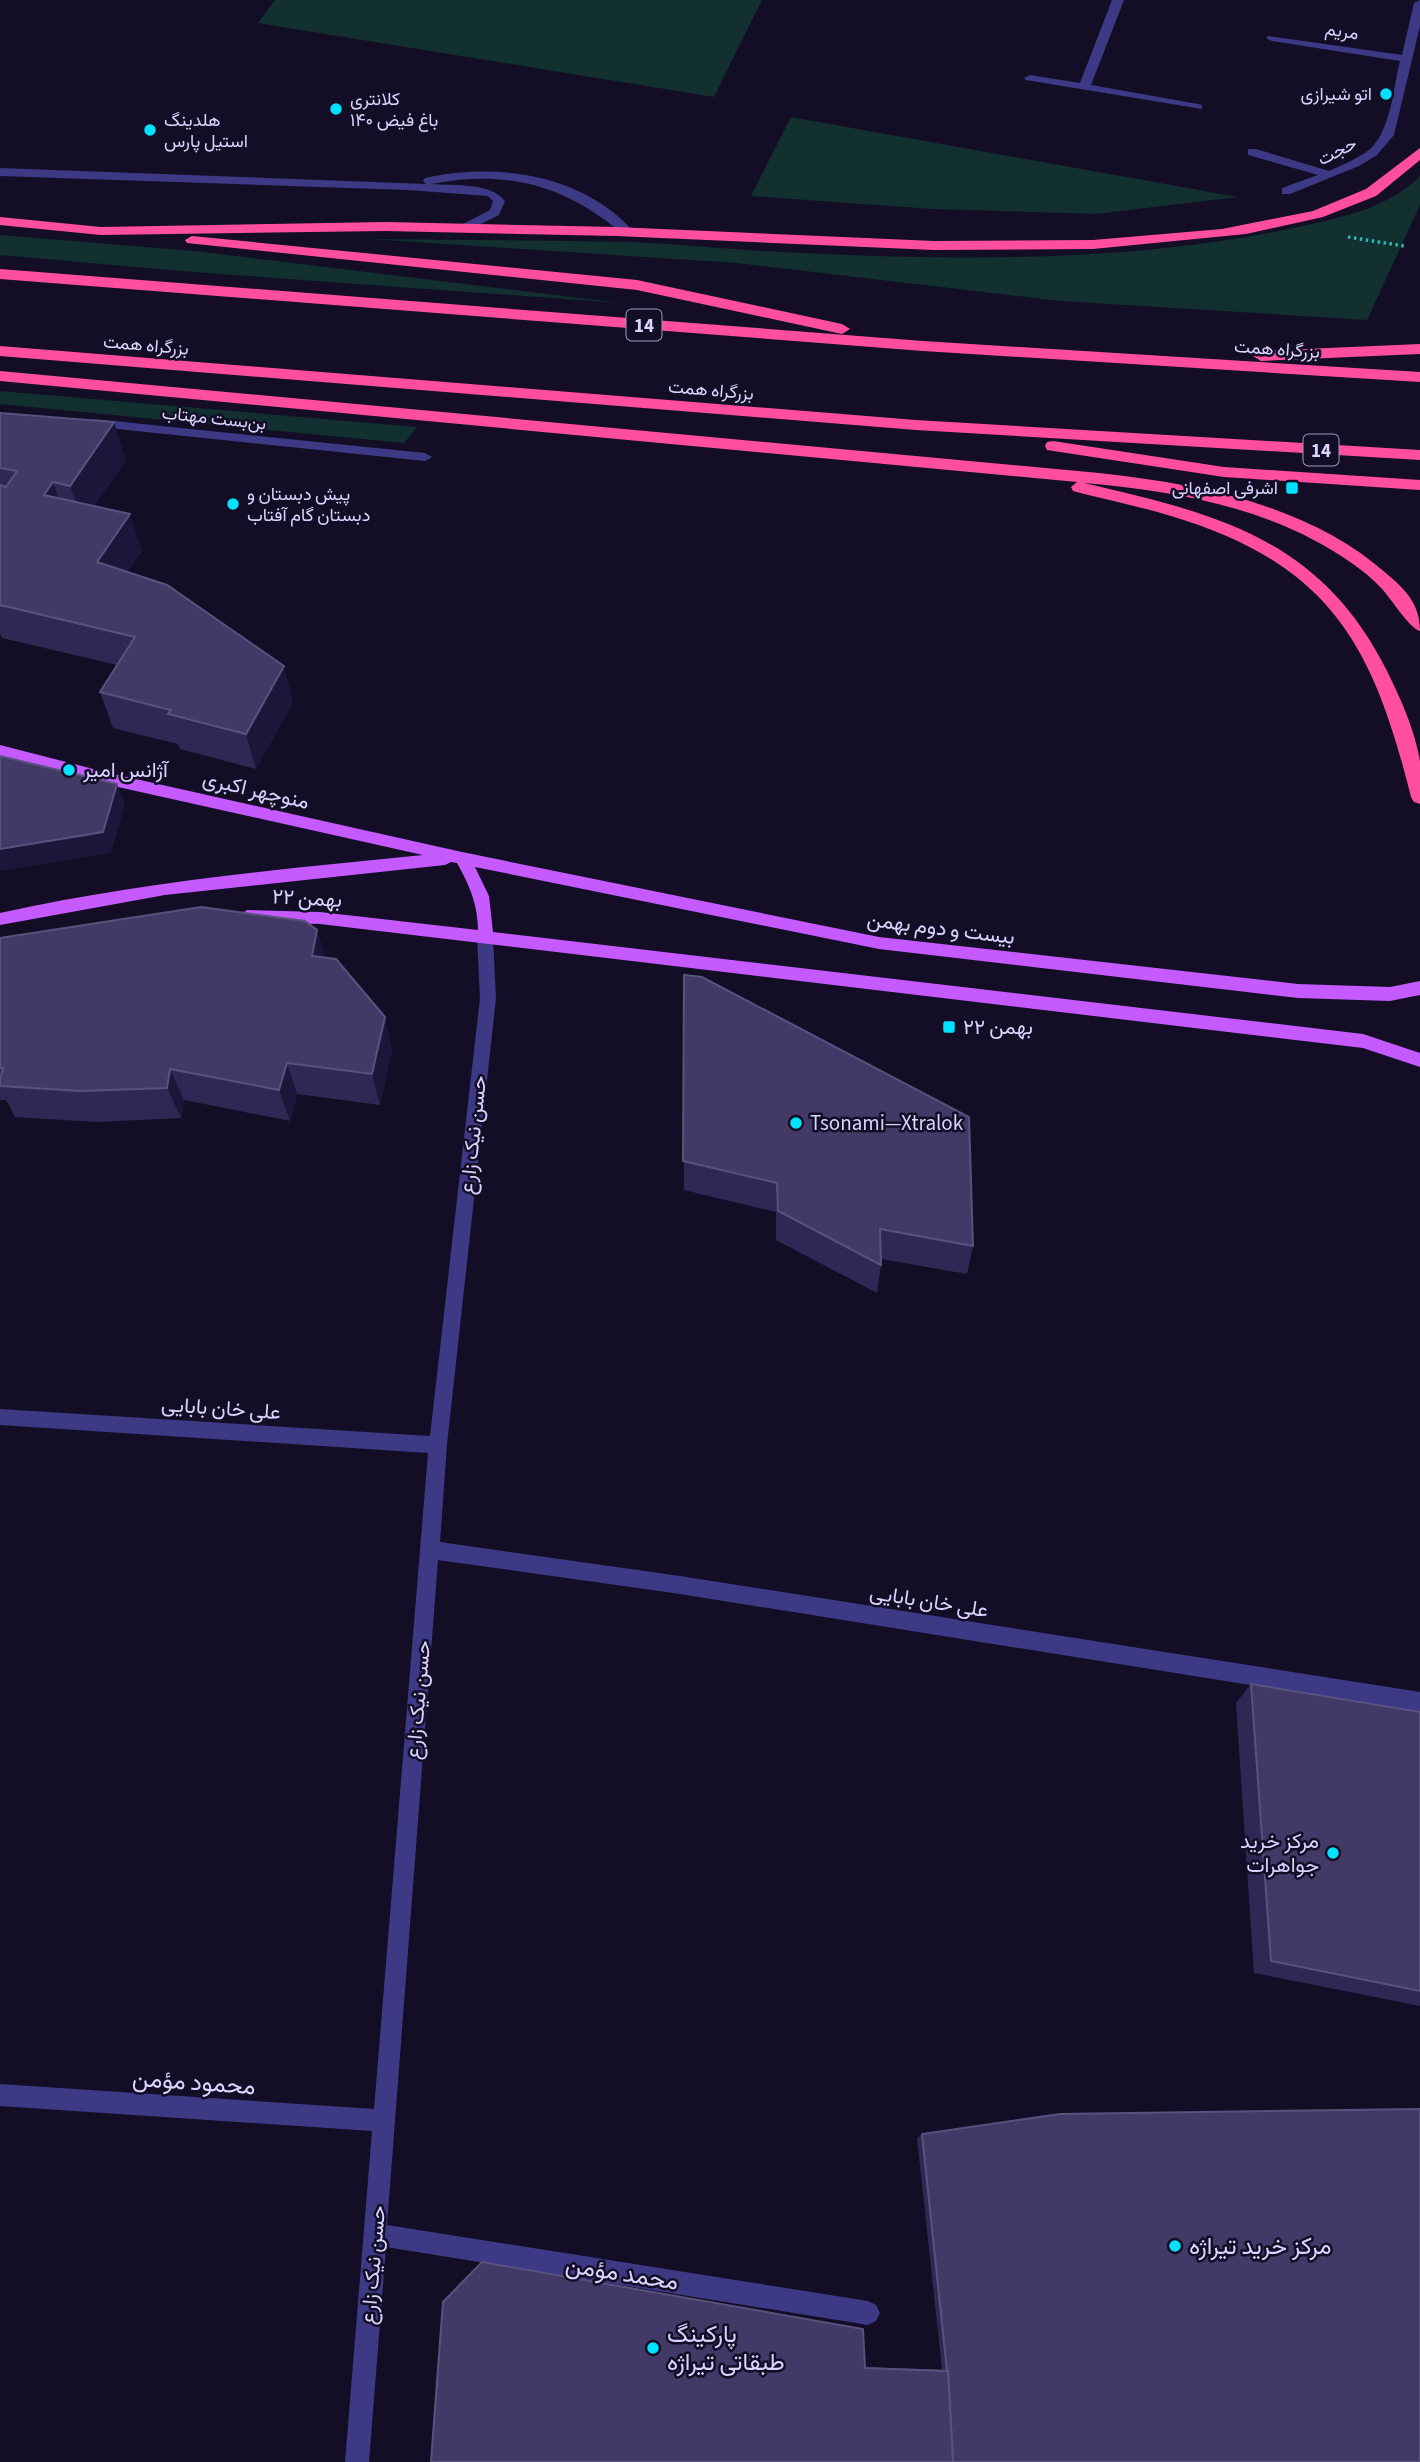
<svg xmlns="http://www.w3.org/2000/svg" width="1420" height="2462" font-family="'Source Sans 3',Vazirmatn,sans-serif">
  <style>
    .green { fill: #11302f }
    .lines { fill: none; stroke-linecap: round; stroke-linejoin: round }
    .path { stroke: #2db9b3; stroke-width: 3.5; stroke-dasharray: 2.5 3.5; stroke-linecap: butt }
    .minor { fill: #3d3985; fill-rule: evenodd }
    .major { fill: #c45aff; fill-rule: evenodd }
    .highway { fill: #ff4ea0; fill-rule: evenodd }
    .wall { fill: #312754 }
    .shaded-wall { fill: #1d153a }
    .building { fill: #433966; stroke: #5a527e; stroke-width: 2 }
    .poi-dot { fill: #00e1fe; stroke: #130e26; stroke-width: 2.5 }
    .labels { text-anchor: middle; stroke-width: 5; stroke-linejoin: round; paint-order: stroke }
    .far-street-label { font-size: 18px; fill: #d9d3ff; stroke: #130e26 }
    .far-poi-label { font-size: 18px; fill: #d9d3ff; stroke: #130e26; text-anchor: start }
    .shield { fill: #130e26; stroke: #9e98be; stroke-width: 2 }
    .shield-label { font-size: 19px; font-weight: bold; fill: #d9d3ff }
    .poi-label { font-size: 21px; fill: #d9d3ff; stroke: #130e26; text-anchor: start }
    .street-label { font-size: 21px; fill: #d9d3ff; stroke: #130e26 }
    .near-street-label { font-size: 24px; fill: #d9d3ff; stroke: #130e26 }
    .near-poi-label { font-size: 24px; fill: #d9d3ff; stroke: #130e26; text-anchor: start }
  </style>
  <rect width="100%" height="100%" fill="#130e26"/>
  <!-- green -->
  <g class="green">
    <path d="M275 0H762L714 97 258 23Z"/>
    <path d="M791 117 1238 197 1096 214 932 209 751 196Z"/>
    <path d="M1420 176V205L1367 320 1061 301 737 263 369 239C456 240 544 240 631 242 674 244 717 248 760 251 936 260 1119 265 1293 228 1336 219 1388 209 1420 176Z"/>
    <path d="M0 235 194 251 621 303 193 272 0 255Z"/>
    <path d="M0 391 417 427 404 443 0 404Z"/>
  </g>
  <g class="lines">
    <!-- path -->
    <path class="path" d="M1348 237 1404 246"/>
    <!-- minor -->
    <g class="minor">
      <path d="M1112 0H1124L1091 85 1198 104 1202 105V109L1026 80 1024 78 1030 75 1080 83Z"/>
      <path d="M1420 0V26L1394 135 1377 155 1359 166 1290 194H1282V188L1318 175 1248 155V149H1256L1329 171C1342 165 1357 159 1369 150 1391 131 1393 89 1400 61L1272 41 1266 38 1268 36 1402 55 1414 3Z"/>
      <path d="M0 168 426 184 423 181 425 178C495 162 583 174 633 231L627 235 623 234C563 184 507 170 431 184 454 186 490 182 505 201L499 215 465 232 461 231V225L490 210 493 201 488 196 408 190 0 176Z"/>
      <path d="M94 419 425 453 432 457 425 461 89 426 87 423Z"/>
      <path d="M485 933 493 939 496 998 447 1445 440 1542 680 1576 1420 1692V1712L680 1594 438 1560 387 2225 868 2301 876 2305 880 2313 876 2321 868 2325 386 2247 369 2462H345L372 2131 0 2106V2084L374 2109 428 1453 0 1425V1409L430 1436 480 998 477 939Z"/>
    </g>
    <!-- major -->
    <path class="major" d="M0 745 109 773 462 852 879 937 1298 984 1390 987 1420 981V995L1390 1001 1298 998 879 949 475 867 489 896 493 932 1363 1034 1420 1053V1067L1363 1048 320 924 247 922 239 916 247 910 320 912 478 930C478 905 469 884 457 863L451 862 445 865 165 895 0 925V913C140 882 281 869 423 855L109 785 0 757Z"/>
    <!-- highway -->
    <g class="highway">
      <path d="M1420 148V160L1376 196 1323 217 1246 234 1093 249 934 250 616 236 386 231 101 235 0 225V217L101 227 386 222 616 227 934 241 1093 240 1222 229 1313 211 1366 189Z"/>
      <path d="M192 236 637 280 842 324 850 329 842 334 637 290 187 243 185 240Z"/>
      <path d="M0 269 923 341 1420 372V382L923 351 0 279Z"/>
      <path d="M1420 344V354L1261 361 1253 356 1261 351Z"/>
      <path d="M0 346 916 420 1420 450V460L916 430 0 356Z"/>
      <path d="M0 371 1099 473C1200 484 1309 505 1387 574 1407 591 1420 605 1420 631 1409 628 1391 598 1381 588 1373 579 1363 571 1353 564 1275 508 1177 491 1084 483 1218 514 1321 539 1387 671 1401 699 1415 731 1420 761 1420 775 1420 790 1420 804L1414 802 1411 797C1373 644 1330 564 1171 516 1139 506 1106 500 1073 491L1071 487 1077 482 0 381Z"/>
      <path d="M1053 441 1224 467 1420 480V490L1224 477 1047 450 1045 446 1047 442Z"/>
    </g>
  </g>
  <!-- wall -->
  <g class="wall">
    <path d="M0 413 126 460 94 506 142 551 127 572 293 702 256 769 180 749 178 744 113 728 100 692 117 665 2 638 0 633Z"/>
    <path d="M317 930 325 958 392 1049 380 1105 297 1094 290 1121 184 1100 181 1118 96 1122 15 1117 6 1100H0V938Z"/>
    <path d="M684 975 973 1246 967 1274 881 1259V1265L877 1293 776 1240V1212L684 1190Z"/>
    <path d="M1251 1684 1420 1712V2006L1254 1973 1236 1703Z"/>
    <path d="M922 2134 1420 2462 865 2367 942 2370 917 2138Z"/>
  </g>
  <!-- shaded-wall -->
  <g class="shaded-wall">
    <path d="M114 422 126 460 83 523 70 486Z"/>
    <path d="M53 482 66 519 44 495Z"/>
    <path d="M130 514 142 551 109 599 97 562Z"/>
    <path d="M284 666 293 702 256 769 246 734Z"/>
    <path d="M117 784 125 805 111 853 0 871V849Z"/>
    <path d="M317 930 326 963 312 956Z"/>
    <path d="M385 1017 392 1049 380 1105 372 1074Z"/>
    <path d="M287 1063 297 1094 290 1121 279 1090Z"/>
    <path d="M170 1069 184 1100 181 1118 167 1088Z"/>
  </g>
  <!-- building -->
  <g class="building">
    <path d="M0 413 114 422 70 486 53 482 44 495 130 514 97 562 167 585 284 666 246 734 168 714 171 710 100 692 135 637 0 605V485L6 487 17 471 0 468Z"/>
    <path d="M0 756 117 784 103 832 0 849Z"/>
    <path d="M201 907 305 921 317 930 312 956 336 959 385 1017 372 1074 287 1063 279 1090 170 1069 167 1088 80 1091 0 1086V1080L3 1068H0V938Z"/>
    <path d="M684 975 702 977 969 1117 973 1246 880 1229 881 1265 778 1211 777 1183 683 1161Z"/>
    <path d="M1251 1684 1420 1712V1991L1271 1961Z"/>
    <path d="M1420 2109V2462H953L948 2371H947L922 2134 1060 2114Z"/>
    <path d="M482 2262 863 2329 865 2368 948 2371 953 2462H431L443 2302Z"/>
  </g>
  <!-- markers -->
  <g class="poi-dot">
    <circle cx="1386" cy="94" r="7"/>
    <circle cx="336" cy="109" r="7"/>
    <circle cx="150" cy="130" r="7"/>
    <rect x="1285" y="481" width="14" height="14" rx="3.5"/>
    <circle cx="233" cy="504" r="7"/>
    <circle cx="69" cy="770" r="7"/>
    <rect x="942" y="1020" width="14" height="14" rx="3.5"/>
    <circle cx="796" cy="1123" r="7"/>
    <circle cx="1333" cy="1853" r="7"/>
    <circle cx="1175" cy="2246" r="7"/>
    <circle cx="653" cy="2348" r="7"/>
  </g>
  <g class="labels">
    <!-- far-street labels -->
    <g class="far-street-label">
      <text transform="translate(1342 31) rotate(9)" y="6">مریم</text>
      <text transform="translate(1337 151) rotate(-27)" y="6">حجت</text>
      <text transform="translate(146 345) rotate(5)" y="6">بزرگراه همت</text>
      <text transform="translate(1277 349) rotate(4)" y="6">بزرگراه همت</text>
      <text transform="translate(711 390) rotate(5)" y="6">بزرگراه همت</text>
      <text transform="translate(214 418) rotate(6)" y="6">بن‌بست مهتاب</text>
    </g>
    <!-- far-poi labels -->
    <g class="far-poi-label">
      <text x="1372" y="100" text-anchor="end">اتو شیرازی</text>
      <text x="350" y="105">کلانتری<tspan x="350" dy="21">۱۴۰ باغ فیض</tspan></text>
      <text x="164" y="126">هلدینگ<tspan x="164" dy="21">استیل پارس</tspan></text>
      <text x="1278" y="494" text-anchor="end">اشرفی اصفهانی</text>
      <text x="247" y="500">پیش دبستان و<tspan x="247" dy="21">دبستان گام آفتاب</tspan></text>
    </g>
    <!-- shield labels -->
    <g class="shield">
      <rect x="626.5" y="309.5" width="35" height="31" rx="5"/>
      <rect x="1303.5" y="434.5" width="35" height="31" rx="5"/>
    </g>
    <g class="shield-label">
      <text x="644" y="332">14</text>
      <text x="1321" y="457">14</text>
    </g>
    <!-- poi labels -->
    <g class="poi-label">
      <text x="83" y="777">آژانس امیر</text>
      <text x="963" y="1034">۲۲ بهمن</text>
      <text x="810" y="1130">Tsonami—Xtralok</text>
      <text x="1319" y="1848" text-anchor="end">مرکز خرید<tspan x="1319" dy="24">جواهرات</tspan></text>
    </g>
    <!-- street labels -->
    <g class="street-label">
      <text transform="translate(256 790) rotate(13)" y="7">منوچهر اکبری</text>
      <text transform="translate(307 898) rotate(3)" y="7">۲۲ بهمن</text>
      <text transform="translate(941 928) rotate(7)" y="7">بیست و دوم بهمن</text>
      <text transform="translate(473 1135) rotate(-84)" y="7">حسن نیک زارع</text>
      <text transform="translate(221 1408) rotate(4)" y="7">علی خان بابایی</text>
      <text transform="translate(929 1601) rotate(9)" y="7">علی خان بابایی</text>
      <text transform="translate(418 1700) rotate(-85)" y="7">حسن نیک زارع</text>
      <text transform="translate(373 2265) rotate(-85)" y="7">حسن نیک زارع</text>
    </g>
    <!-- near-street labels -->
    <g class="near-street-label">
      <text transform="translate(194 2082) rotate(4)" y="8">محمود مؤمن</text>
      <text transform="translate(622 2273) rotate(9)" y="8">محمد مؤمن</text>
    </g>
    <!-- near-poi labels -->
    <g class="near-poi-label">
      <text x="1189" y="2254">مرکز خرید تیراژه</text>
      <text x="667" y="2342">پارکینگ<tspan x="667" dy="28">طبقاتی تیراژه</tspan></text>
    </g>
  </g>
</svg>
